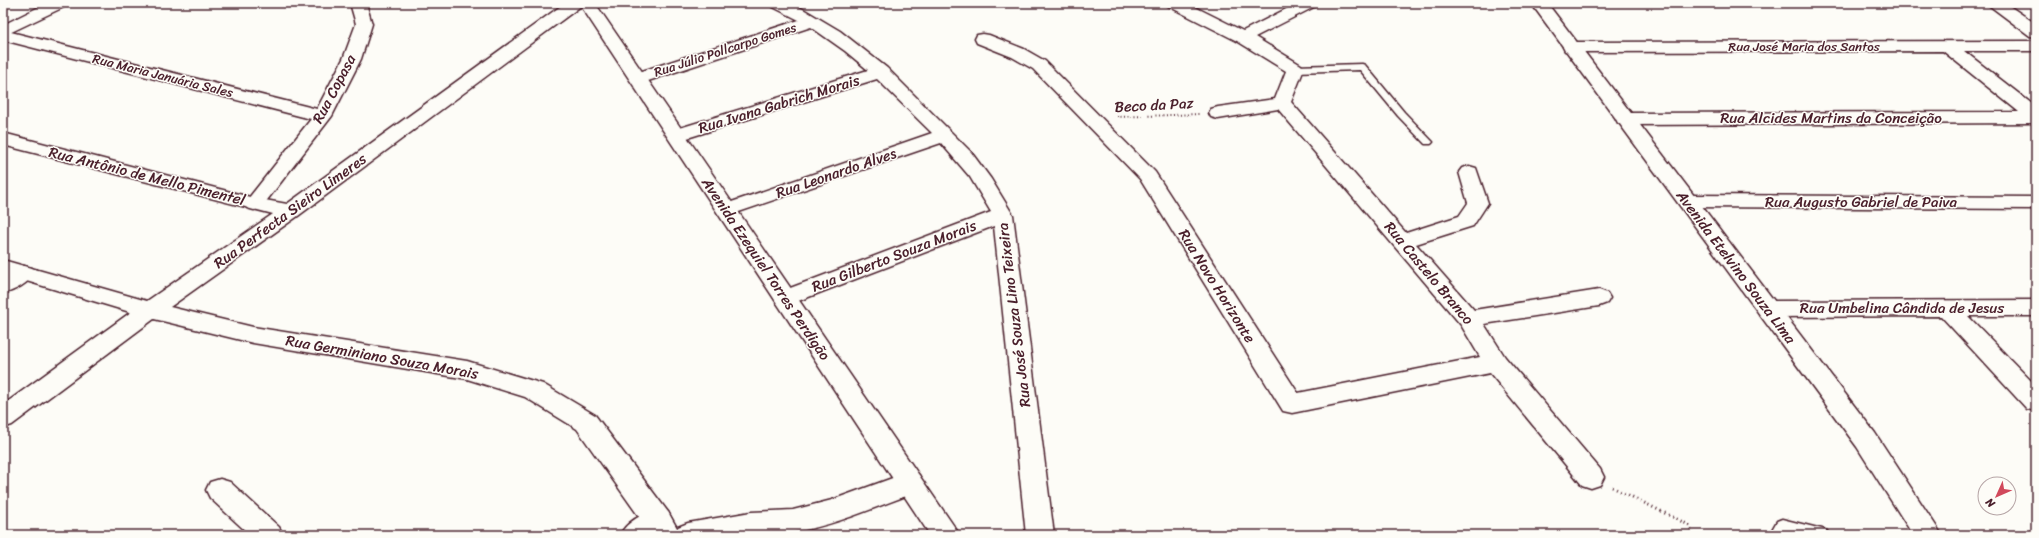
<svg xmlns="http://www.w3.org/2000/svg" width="2039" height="538" font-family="Sriracha,sans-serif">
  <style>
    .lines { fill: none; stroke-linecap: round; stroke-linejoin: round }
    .service-casing { stroke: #4a1f2b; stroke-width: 3 }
    .minor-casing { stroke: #4a1f2b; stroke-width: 3 }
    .tertiary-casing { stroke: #4a1f2b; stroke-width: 3 }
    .path-far1 { stroke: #4a1f2b; stroke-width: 2; stroke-dasharray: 1 2.5; stroke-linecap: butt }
    .path { stroke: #4a1f2b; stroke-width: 3; stroke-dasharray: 1 3.5; stroke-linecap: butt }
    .service { fill: #fdfcf7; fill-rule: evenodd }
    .minor { fill: #fdfcf7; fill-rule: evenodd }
    .tertiary { fill: #fdfcf7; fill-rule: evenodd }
    .labels { text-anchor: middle; stroke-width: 3; stroke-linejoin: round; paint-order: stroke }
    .far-street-label { font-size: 13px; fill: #4a1f2b; stroke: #fdfcf7 }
    .street-label { font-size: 15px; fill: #4a1f2b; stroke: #fdfcf7 }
  </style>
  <rect width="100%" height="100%" fill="#fdfcf7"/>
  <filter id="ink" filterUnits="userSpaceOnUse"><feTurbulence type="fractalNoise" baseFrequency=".025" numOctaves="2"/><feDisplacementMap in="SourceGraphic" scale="8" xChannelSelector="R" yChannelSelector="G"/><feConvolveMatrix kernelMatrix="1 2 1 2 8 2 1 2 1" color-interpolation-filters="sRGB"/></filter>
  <g filter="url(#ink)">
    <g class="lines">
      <defs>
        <g id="service">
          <path d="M1362 64 1365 65 1404 112 1431 140 1433 142 1431 144H1425L1398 116 1360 70 1295 72 1291 69 1295 66Z"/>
          <path d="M1782 519 1822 529 1827 531 1829 535H1799L1785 532 1783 535H1769L1777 521Z"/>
        </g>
        <g id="minor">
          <path d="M350 3H366L372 24 361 59 332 116 261 208 254 210 247 208 244 204 311 119 3 40V30L317 109 343 59 356 24Z"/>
          <path d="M769 3H790L803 9 840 31 887 68 971 152 991 179 1013 215 1054 535H1026L994 226 793 303 785 306 777 303 774 298 777 293 991 212 970 177 941 143 727 216 720 214 717 210 720 206 932 133 877 79 684 139 677 141 670 139 668 135 670 131 868 70 845 51 811 27 645 82 639 83 633 82 630 78 633 74 799 20 771 6Z"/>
          <path d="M1166 3H1187L1243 31 1298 3H1318L1316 6 1255 37 1301 65 1304 69 1291 102 1406 233 1459 216 1468 203 1459 172 1462 168 1469 166 1476 168 1488 203 1473 226 1416 244 1474 310 1599 290 1607 293 1610 298 1607 303 1599 306 1484 324 1505 357 1600 469 1604 477 1600 485 1591 488 1582 485 1490 373 1292 413 1283 411 1140 179 1033 69 1012 57 977 43 975 39 977 35 983 34 989 35 1024 49 1045 61 1155 172 1298 393 1480 357 1461 325 1278 109 1218 119 1211 117 1209 113 1211 109 1218 107 1275 99 1286 71 1237 41 1168 6Z"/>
          <path d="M1986 3H2005L2036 24V37L2030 36Z"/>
          <path d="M2036 41V51H1964L2036 107V123L1625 125 1618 123 1616 119 1618 115 1625 113 2019 112 1943 51 1571 52 1565 51 1563 47 1565 43 1571 42Z"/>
          <path d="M1687 195 2036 197V209L1687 207 1680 205 1677 201 1680 197Z"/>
          <path d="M24 266 32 268 35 273C29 283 14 291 3 294V277L16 268Z"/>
          <path d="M2036 300V316H1968L2036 386V411L2027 409 1941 316 1768 317 1760 315 1757 309 1760 303 1768 301Z"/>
          <path d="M150 302 158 304 161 310 158 316 12 425 3 428V405L142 304Z"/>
          <path d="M909 472 919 475 922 483 919 491C878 506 837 525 794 532 755 538 713 535 674 535L678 527 688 523 751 512 793 510 832 500Z"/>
          <path d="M220 479 230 482 279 527 283 535H250L210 498 206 490 210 482Z"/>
          <path d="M658 509 668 512 672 520C662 538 640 535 620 535 627 521 644 513 658 509Z"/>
        </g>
        <g id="tertiary">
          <path d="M47 3H68L66 6 3 36V25Z"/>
          <path d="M565 3H595L960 535H930L581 6 298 216 170 307 253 327 467 361 543 384 595 415 668 512 681 535H652L577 429 525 397 467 379 253 343 150 318 3 274V260L147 301 273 214 3 145V133L254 198 287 204Z"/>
          <path d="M1531 3H1547L1875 433 1942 535H1913L1857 447Z"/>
        </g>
      </defs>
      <!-- service casing -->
      <use href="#service" class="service-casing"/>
      <!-- minor casing -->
      <use href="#minor" class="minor-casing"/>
      <!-- tertiary casing -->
      <use href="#tertiary" class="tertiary-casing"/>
      <!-- path-far1 -->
      <path class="path-far1" d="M1117 117 1200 114"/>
      <!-- path -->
      <path class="path" d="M1612 487 1689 525 1693 535"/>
      <!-- service -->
      <use href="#service" class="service"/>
      <!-- minor -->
      <use href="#minor" class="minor"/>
      <!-- tertiary -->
      <use href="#tertiary" class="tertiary"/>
    </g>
  </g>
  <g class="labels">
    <!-- far-street labels -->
    <g class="far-street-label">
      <text x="1804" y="51">Rua José Maria dos Santos</text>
      <text transform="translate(725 49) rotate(-18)" y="5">Rua Júlio Pollcarpo Gomes</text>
      <text transform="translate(163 75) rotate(14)" y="5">Rua Maria Januária Sales</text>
    </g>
    <!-- street labels -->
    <g class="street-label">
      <text transform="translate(334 89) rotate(-62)" y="5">Rua Copasa</text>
      <text transform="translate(779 104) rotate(-17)" y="5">Rua Ivana Gabrich Morais</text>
      <text transform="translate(1154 105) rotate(-3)" y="5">Beco da Paz</text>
      <text x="1831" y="123">Rua Alcides Martins da Conceição</text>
      <text transform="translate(836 173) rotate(-19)" y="5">Rua Leonardo Alves</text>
      <text transform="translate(147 176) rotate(14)" y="5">Rua Antônio de Mello Pimentel</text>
      <text x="1861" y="207">Rua Augusto Gabriel de Paiva</text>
      <text transform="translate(290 211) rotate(-36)" y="5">Rua Perfecta Sieiro Limeres</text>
      <text transform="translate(894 256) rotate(-21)" y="5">Rua Gilberto Souza Morais</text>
      <text transform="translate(1736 267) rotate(53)" y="5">Avenida Etelvino Souza Lima</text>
      <text transform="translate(766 269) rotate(56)" y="5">Avenida Ezequiel Torres Perdigão</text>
      <text transform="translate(1429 273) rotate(50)" y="5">Rua Castelo Branco</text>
      <text transform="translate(1217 286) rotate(58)" y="5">Rua Novo Horizonte</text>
      <text x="1902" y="313">Rua Umbelina Cândida de Jesus</text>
      <text transform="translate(1014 315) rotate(-97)" y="5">Rua José Souza Lino Teixeira</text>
      <text transform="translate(382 357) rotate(10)" y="5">Rua Germiniano Souza Morais</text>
    </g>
  </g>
  <!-- margin -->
  <rect width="2039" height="538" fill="none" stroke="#fdfcf7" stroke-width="16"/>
  <rect x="8" y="8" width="2023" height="522" fill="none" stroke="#4a1f2b" stroke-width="1.5" filter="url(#ink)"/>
  <!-- north arrow -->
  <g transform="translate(1997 496) rotate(225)"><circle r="19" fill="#fdfcf7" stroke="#b5a4a5"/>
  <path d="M0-3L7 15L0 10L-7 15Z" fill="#d1495b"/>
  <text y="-6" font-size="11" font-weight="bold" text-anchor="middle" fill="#4a1f2b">N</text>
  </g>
</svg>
